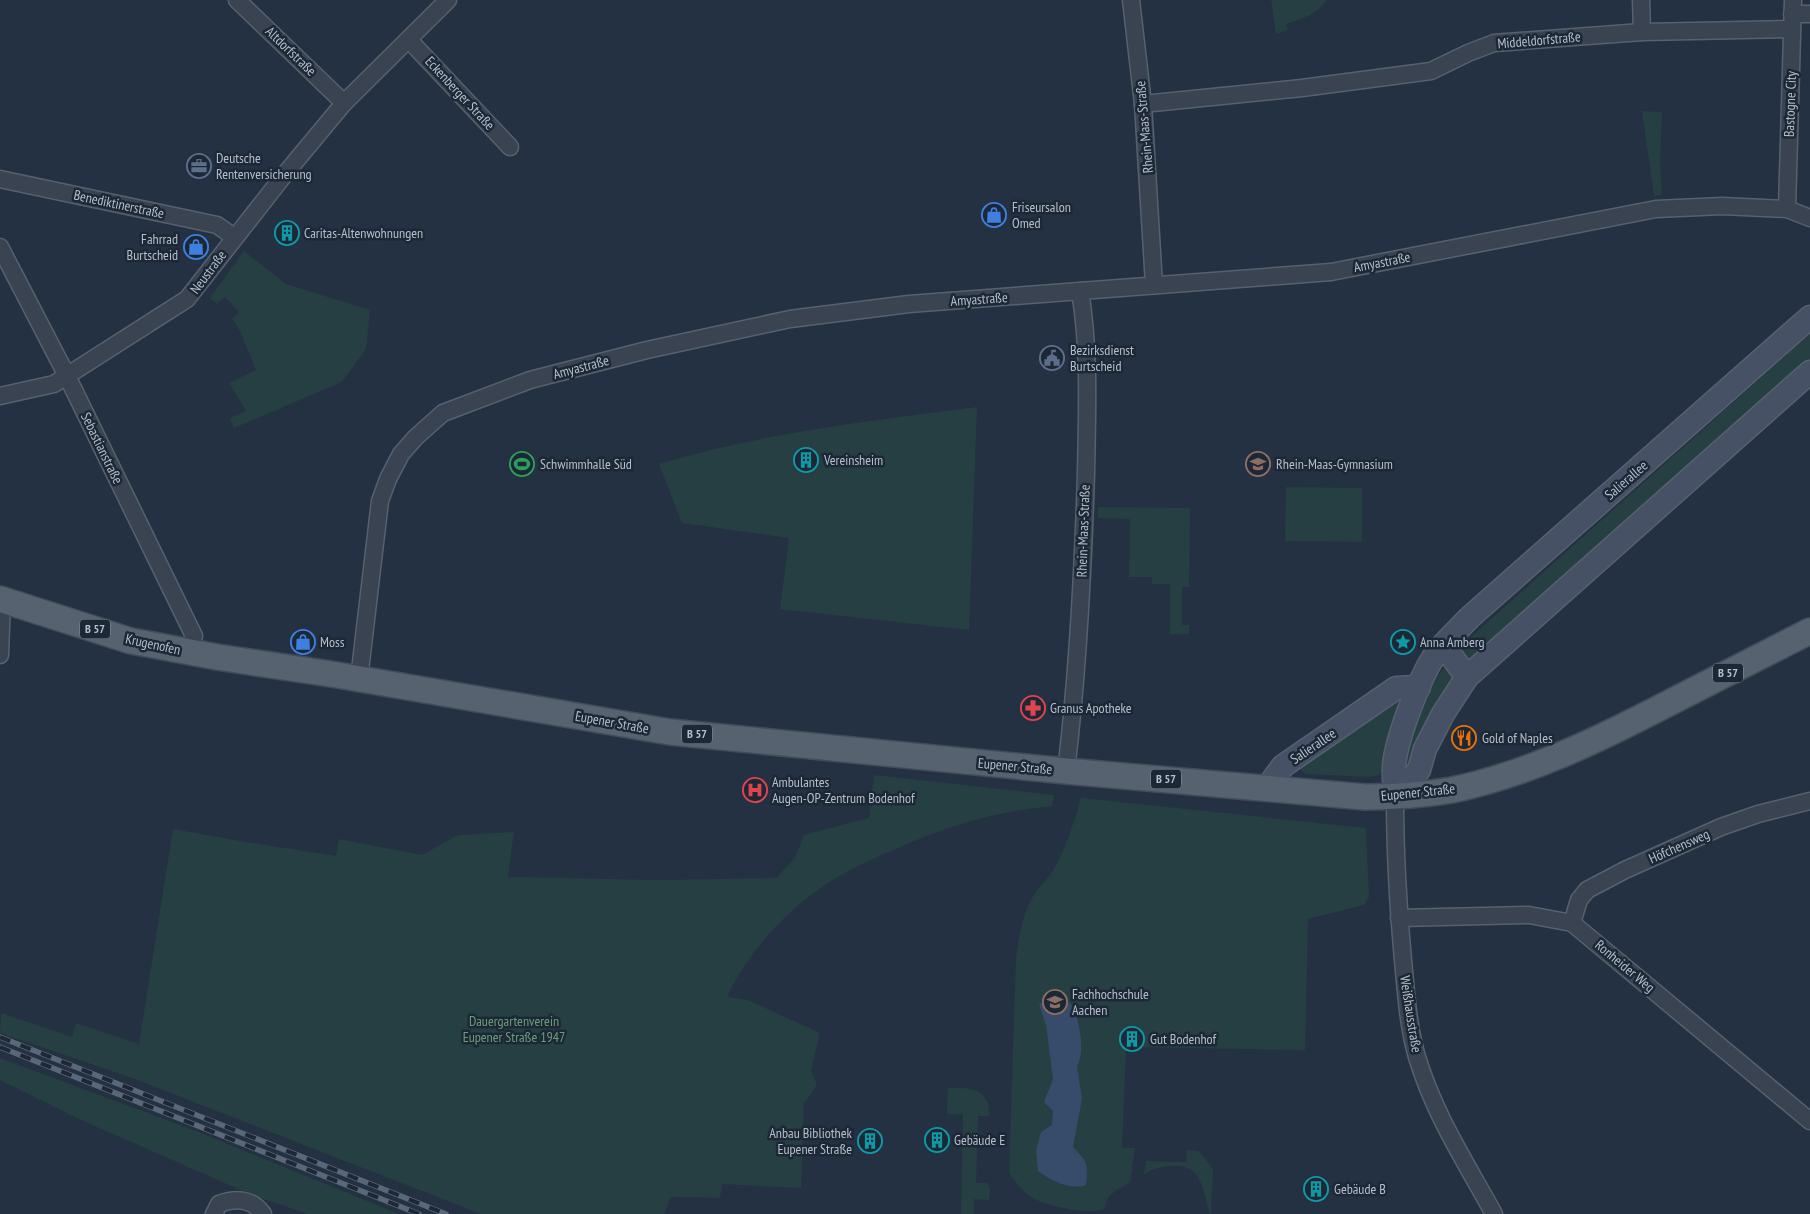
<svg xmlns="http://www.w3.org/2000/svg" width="1810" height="1214" font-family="'PT Sans Narrow',sans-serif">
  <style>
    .green { fill: #263f43 }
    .water { fill: #374b6a }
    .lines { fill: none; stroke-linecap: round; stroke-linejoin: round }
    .street-casing { stroke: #56616f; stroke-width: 19 }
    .secondary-casing { stroke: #56616f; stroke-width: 25 }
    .primary-casing { stroke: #424c5b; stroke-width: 28 }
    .street { stroke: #394351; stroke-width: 16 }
    .secondary { stroke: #465165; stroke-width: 22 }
    .primary { stroke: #576271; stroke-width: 25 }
    .rail-casing { stroke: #5a6779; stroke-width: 5.5 }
    .rail { stroke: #1d2837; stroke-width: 4; stroke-dasharray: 11; stroke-linecap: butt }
    .labels { text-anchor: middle; stroke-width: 5; stroke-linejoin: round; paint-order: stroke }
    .shield { fill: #1d2837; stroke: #87919f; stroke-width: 1 }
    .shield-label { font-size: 12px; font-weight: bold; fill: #b5becc }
    .street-label { font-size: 14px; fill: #b5becc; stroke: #1d2837 }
    .poi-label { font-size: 14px; fill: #b5becc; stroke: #1d2837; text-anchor: start }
    .park-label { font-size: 14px; fill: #6b9e77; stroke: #1d2837 }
  </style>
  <rect width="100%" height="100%" fill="#243142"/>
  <!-- green -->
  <g class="green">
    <path d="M1271 0H1326C1319 14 1301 19 1286 24L1288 30 1276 34Z"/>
    <path d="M1642 111 1662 112 1660 161 1662 195 1654 196Z"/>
    <path d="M244 251 286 284 370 310 366 349 342 382 234 428 230 418 246 411 229 383 256 370 239 329 232 319 239 312 225 297 217 304 210 298Z"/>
    <path d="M1810 334V365L1469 663 1459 649 1462 645Z"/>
    <path d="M977 407 969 630 780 609 789 538 682 523 659 464C762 433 870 421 977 407Z"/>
    <path d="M1286 487 1362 488V542L1285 541Z"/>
    <path d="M1098 507 1190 508 1189 587H1182V625H1189V634H1170V584H1152V577H1129L1130 519 1098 518Z"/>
    <path d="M1447 666 1460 675 1404 774C1405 766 1406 758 1407 751 1411 734 1433 673 1447 666Z"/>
    <path d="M1399 699 1383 769 1379 775 1371 777 1306 774 1302 771 1299 765Z"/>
    <path d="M874 775 1054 795 1052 806C994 812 950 825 898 848 877 857 856 866 836 878 790 906 750 948 727 997L748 1000 820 1033 811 1070 817 1085 804 1104 801 1188 722 1184 720 1198 671 1197 664 1214H481L135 1079 0 1033 1 1013 72 1037 76 1023 139 1044 173 829 246 842 336 856 339 839 422 855 458 835 514 832 508 877 658 880 776 878 795 858 804 835 869 818Z"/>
    <path d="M1081 798 1366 828 1369 897 1364 905 1308 919 1305 1050 1126 1047 1122 1148H1135L1130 1182C1123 1187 1113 1191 1108 1198 1106 1203 1106 1209 1101 1210 1086 1214 1046 1206 1033 1198 1023 1192 1016 1183 1009 1173L1016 958C1019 937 1022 913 1034 895 1040 885 1050 877 1055 867 1067 845 1074 822 1081 798Z"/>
    <path d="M0 1058 196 1131 399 1214H308L252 1195 79 1119 0 1080Z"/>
    <path d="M948 1088C969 1088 990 1086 989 1116H978L976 1183H987L990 1188 989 1200 974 1199V1214H961L963 1114H947Z"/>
    <path d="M1189 1150 1199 1151 1213 1169 1211 1214H1210C1203 1192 1203 1164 1173 1166 1161 1167 1154 1167 1144 1175L1146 1161 1187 1162 1186 1151Z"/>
  </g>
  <!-- water -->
  <path class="water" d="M1054 998 1067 999C1069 1003 1073 1006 1074 1010 1080 1023 1085 1054 1077 1066L1082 1099 1073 1147C1088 1163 1088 1163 1086 1185 1070 1191 1051 1180 1038 1171L1036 1150 1041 1132 1052 1125 1053 1111 1044 1102 1053 1079 1046 1025 1039 1004Z"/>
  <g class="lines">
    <defs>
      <g id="street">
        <path d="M237 0 344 103"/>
        <path d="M1131 0 1143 104 1154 285"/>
        <path d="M1641 0 1642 32"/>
        <path d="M1792 14H1810"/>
        <path d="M409 40 510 147"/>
        <path d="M1143 104 1302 88 1431 71 1468 53 1494 43 1642 32 1792 29"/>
        <path d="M0 179 217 225 234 237"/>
        <path d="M1787 209 1793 0"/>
        <path d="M0 247 67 376 194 636 191 652"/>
        <path d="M0 396 54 384 187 299 285 174 344 103 448 0"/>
        <path d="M0 655 2 600"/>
        <path d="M359 679 380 501 388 479 401 454 416 437 443 413 530 380 647 350 790 319 909 304 1331 272 1656 209 1722 206 1787 209 1810 218"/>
        <path d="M1066 771C1078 672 1083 572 1086 473 1087 413 1090 351 1080 291"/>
        <path d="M1395 797C1395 851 1398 905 1403 960 1406 992 1408 1026 1417 1057 1434 1114 1466 1163 1494 1214"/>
        <path d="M1399 918 1529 915 1572 923 1810 1121"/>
        <path d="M1572 923 1579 900 1587 890 1625 870 1721 827 1758 814 1810 801"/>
        <path d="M214 1214 219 1204C235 1198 252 1198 263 1214"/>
      </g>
      <g id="secondary">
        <path d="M1443 645 1467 677"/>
        <path d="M1266 789 1283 766 1396 688 1419 687"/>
        <path d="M1395 797C1395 786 1393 776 1394 766 1396 740 1420 676 1435 655 1445 641 1458 630 1469 618L1810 317"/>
        <path d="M1395 797 1419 770 1425 749 1443 714 1467 677 1810 372"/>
      </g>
      <path id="primary" d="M0 599 131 641 153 645 217 657 331 674 670 732 1066 771 1365 797C1394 797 1423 795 1452 790 1528 774 1600 739 1669 703 1716 679 1763 655 1810 631"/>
    </defs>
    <!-- street casing -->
    <use href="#street" class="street-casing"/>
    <!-- secondary casing -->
    <use href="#secondary" class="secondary-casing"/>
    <!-- primary casing -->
    <use href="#primary" class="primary-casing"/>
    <!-- street -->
    <use href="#street" class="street"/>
    <!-- secondary -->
    <use href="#secondary" class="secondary"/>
    <!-- primary -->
    <use href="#primary" class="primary"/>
    <defs>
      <g id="rail">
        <path d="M0 1037 446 1214"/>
        <path d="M0 1047 419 1214"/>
      </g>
    </defs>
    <!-- rail casing -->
    <use href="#rail" class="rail-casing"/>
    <!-- rail -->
    <use href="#rail" class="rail"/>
  </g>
  <!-- icons -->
  <defs>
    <symbol id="office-ring" viewBox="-11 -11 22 22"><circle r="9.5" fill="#1d2837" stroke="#5c6f8a" stroke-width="1.5"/><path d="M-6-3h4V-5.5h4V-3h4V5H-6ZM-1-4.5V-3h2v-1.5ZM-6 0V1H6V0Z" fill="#5c6f8a"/></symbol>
    <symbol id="shop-ring" viewBox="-11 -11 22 22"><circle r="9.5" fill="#1d2837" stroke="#3f7fe0" stroke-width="1.5"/><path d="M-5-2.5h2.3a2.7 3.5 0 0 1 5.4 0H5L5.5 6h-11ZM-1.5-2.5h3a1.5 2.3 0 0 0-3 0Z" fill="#3f7fe0"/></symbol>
    <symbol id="building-ring" viewBox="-11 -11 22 22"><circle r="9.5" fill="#1d2837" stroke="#0f9aa8" stroke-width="1.5"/><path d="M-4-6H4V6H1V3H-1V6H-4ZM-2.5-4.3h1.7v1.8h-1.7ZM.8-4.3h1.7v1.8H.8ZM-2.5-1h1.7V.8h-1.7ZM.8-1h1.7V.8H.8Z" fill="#0f9aa8"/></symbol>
    <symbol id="civic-ring" viewBox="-11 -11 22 22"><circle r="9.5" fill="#1d2837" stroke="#5c6f8a" stroke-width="1.5"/><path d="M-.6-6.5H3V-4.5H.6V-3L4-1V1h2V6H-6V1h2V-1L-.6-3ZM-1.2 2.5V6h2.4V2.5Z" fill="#5c6f8a"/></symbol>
    <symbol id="stadium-ring" viewBox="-11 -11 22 22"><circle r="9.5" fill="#1d2837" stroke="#2e9e5b" stroke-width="1.5"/><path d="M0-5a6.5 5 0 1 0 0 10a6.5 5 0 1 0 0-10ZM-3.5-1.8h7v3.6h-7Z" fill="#2e9e5b"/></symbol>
    <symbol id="school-ring" viewBox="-11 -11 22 22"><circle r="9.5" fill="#1d2837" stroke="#8d6e63" stroke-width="1.5"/><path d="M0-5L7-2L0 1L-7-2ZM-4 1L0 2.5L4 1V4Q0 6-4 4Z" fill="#8d6e63"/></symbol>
    <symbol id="sight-ring" viewBox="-11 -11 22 22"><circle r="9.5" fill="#1d2837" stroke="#0f9aa8" stroke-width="1.5"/><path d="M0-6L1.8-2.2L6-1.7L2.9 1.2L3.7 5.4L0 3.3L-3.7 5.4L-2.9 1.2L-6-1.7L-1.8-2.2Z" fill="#0f9aa8"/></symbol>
    <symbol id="pharmacy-ring" viewBox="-11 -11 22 22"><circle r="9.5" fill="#1d2837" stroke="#e0444e" stroke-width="1.5"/><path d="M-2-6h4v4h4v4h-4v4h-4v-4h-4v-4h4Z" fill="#e0444e"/></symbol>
    <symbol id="restaurant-ring" viewBox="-11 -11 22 22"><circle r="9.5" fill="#1d2837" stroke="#e8710a" stroke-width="1.5"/><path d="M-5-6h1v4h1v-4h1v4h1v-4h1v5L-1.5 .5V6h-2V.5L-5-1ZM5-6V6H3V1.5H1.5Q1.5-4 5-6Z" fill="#e8710a"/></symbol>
    <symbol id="hospital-ring" viewBox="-11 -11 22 22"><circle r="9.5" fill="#1d2837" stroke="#e0444e" stroke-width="1.5"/><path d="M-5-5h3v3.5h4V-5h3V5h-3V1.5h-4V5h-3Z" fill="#e0444e"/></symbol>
    <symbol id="university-ring" viewBox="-11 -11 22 22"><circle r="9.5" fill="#1d2837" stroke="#8d6e63" stroke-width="1.5"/><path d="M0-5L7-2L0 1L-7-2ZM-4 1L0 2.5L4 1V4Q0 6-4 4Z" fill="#8d6e63"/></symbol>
  </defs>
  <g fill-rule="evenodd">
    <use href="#office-ring" x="185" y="152" width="28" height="28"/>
    <use href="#shop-ring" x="980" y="201" width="28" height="28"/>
    <use href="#building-ring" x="273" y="219" width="28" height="28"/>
    <use href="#shop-ring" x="182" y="233" width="28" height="28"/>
    <use href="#civic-ring" x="1038" y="344" width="28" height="28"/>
    <use href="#building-ring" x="792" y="446" width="28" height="28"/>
    <use href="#stadium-ring" x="508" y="450" width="28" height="28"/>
    <use href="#school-ring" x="1244" y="450" width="28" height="28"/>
    <use href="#shop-ring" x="289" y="628" width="28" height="28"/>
    <use href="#sight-ring" x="1389" y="628" width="28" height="28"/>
    <use href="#pharmacy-ring" x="1019" y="694" width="28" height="28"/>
    <use href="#restaurant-ring" x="1450" y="724" width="28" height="28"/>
    <use href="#hospital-ring" x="741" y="776" width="28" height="28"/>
    <use href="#university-ring" x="1041" y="988" width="28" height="28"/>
    <use href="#building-ring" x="1118" y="1025" width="28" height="28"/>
    <use href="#building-ring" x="923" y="1126" width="28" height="28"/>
    <use href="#building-ring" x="856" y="1127" width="28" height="28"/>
    <use href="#building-ring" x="1302" y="1175" width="28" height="28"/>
  </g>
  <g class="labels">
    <!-- shield labels -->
    <g class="shield">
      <rect x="80" y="619.5" width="30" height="19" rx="4"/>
      <rect x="1713" y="663.5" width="30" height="19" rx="4"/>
      <rect x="682" y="724.5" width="30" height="19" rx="4"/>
      <rect x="1151" y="769.5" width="30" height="19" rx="4"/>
    </g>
    <g class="shield-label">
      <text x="95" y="633">B 57</text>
      <text x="1728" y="677">B 57</text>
      <text x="697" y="738">B 57</text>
      <text x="1166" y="783">B 57</text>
    </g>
    <!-- street labels -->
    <g class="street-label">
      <text transform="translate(1539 40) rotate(-5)" y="5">Middeldorfstraße</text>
      <text transform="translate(291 51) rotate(44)" y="5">Altdorfstraße</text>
      <text transform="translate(460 93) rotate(47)" y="5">Eckenberger Straße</text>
      <text transform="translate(1790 104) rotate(-88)" y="5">Bastogne City</text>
      <text transform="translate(1144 127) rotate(-95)" y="5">Rhein-Maas-Straße</text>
      <text transform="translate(119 204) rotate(12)" y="5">Benediktinerstraße</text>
      <text transform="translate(1382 262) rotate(-11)" y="5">Amyastraße</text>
      <text transform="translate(208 272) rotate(-53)" y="5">Neustraße</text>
      <text transform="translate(979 299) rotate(-4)" y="5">Amyastraße</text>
      <text transform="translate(581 367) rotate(-15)" y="5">Amyastraße</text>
      <text transform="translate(102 448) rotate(64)" y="5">Sebastianstraße</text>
      <text transform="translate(1626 480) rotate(-41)" y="5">Salierallee</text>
      <text transform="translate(1083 531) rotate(-88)" y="5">Rhein-Maas-Straße</text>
      <text transform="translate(153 644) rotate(12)" y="5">Krugenofen</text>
      <text transform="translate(612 722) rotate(10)" y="5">Eupener Straße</text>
      <text transform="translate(1313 746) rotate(-34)" y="5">Salierallee</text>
      <text transform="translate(1015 766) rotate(5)" y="5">Eupener Straße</text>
      <text transform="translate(1418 792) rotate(-6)" y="5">Eupener Straße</text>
      <text transform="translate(1679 846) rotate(-24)" y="5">Höfchensweg</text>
      <text transform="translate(1625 966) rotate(40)" y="5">Ronheider Weg</text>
      <text transform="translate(1411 1014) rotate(81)" y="5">Weißhausstraße</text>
    </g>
    <!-- poi labels -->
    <g class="poi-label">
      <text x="216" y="163">Deutsche<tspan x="216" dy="16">Rentenversicherung</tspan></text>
      <text x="1012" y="212">Friseursalon<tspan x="1012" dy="16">Omed</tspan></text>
      <text x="304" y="238">Caritas-Altenwohnungen</text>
      <text x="178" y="244" text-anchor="end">Fahrrad<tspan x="178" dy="16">Burtscheid</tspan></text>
      <text x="1070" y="355">Bezirksdienst<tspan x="1070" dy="16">Burtscheid</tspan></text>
      <text x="824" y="465">Vereinsheim</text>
      <text x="540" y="469">Schwimmhalle Süd</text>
      <text x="1276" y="469">Rhein-Maas-Gymnasium</text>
      <text x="320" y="647">Moss</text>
      <text x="1420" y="647">Anna Amberg</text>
      <text x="1050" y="713">Granus Apotheke</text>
      <text x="1482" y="743">Gold of Naples</text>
      <text x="772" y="787">Ambulantes<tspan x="772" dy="16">Augen-OP-Zentrum Bodenhof</tspan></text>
      <text x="1072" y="999">Fachhochschule<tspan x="1072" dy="16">Aachen</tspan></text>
      <text x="1150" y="1044">Gut Bodenhof</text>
      <text x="852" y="1138" text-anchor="end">Anbau Bibliothek<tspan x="852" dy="16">Eupener Straße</tspan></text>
      <text x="954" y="1145">Gebäude E</text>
      <text x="1334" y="1194">Gebäude B</text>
    </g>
    <!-- park labels -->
    <g class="park-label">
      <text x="514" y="1026">Dauergartenverein<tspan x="514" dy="16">Eupener Straße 1947</tspan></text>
    </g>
  </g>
</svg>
